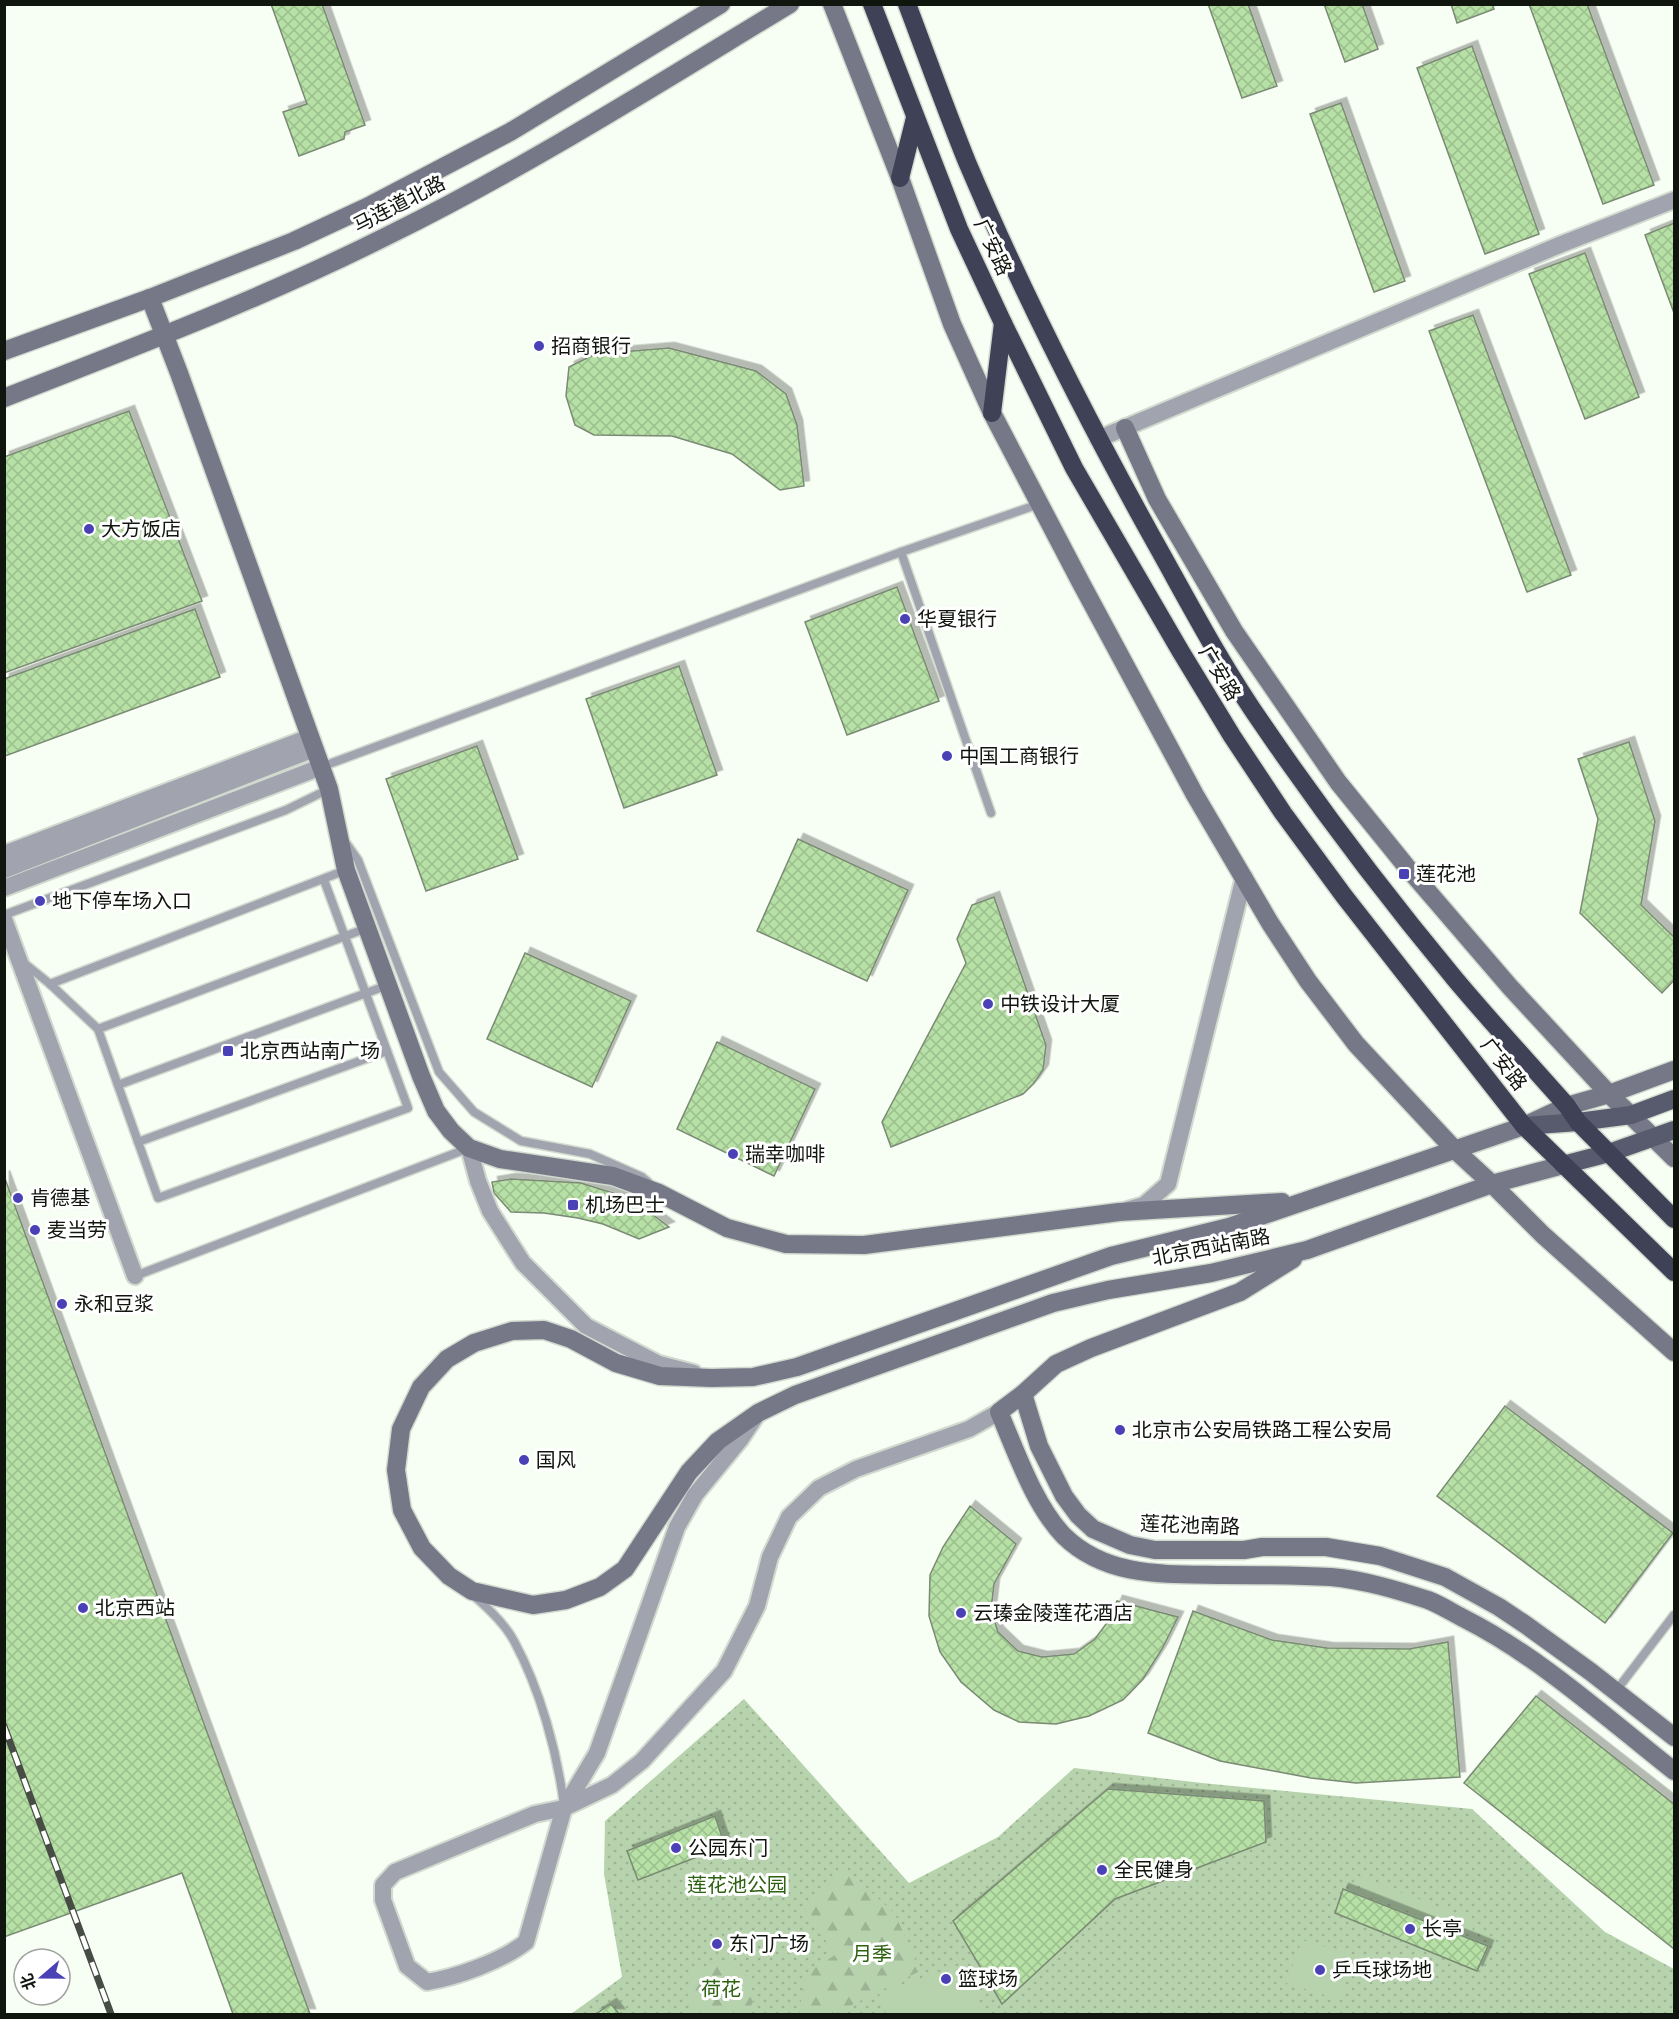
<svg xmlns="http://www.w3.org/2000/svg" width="1679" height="2019" font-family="Arial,'Noto Sans SC',sans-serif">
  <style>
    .grass { fill: url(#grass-dots) }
    .forest { fill: url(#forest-firs) }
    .pitch { fill: #b7d3ad }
    .building { fill: url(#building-cross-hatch); stroke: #7a8a74; stroke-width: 1.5; filter: url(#shadow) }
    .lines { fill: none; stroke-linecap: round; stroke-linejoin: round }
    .lane-casing { stroke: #d2d9cf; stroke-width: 11 }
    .street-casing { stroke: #d2d9cf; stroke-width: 20 }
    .secondary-casing { stroke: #d2d9cf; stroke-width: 21 }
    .primary-casing { stroke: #d2d9cf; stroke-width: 21 }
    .highway-casing { stroke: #d2d9cf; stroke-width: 21 }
    .lane { stroke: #a1a3ae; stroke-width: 8 }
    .street { stroke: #a1a3ae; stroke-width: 16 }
    .secondary { stroke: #767888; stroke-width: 18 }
    .primary { stroke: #585a6d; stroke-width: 18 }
    .highway { stroke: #3f4157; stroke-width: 18 }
    .rail-casing { stroke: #474d44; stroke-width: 7 }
    .rail { stroke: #fff; stroke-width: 4.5; stroke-dasharray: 14; stroke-linecap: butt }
    .poi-dot { fill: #4a41b7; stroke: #fff; stroke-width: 2 }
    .labels { text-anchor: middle; stroke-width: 6; stroke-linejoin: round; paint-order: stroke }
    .street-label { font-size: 20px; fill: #10150d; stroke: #fff }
    .poi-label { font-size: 20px; fill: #10150d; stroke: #fff; text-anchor: start }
    .park-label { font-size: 20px; fill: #2e6112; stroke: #fff }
  </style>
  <defs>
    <pattern id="grass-dots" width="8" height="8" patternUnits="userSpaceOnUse" patternTransform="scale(1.5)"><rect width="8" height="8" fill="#b7d3ad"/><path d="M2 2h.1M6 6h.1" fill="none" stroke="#9cb494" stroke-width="1.8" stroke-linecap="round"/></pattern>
    <pattern id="forest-firs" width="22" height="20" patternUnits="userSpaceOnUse" patternTransform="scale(1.5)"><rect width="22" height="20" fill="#b7d3ad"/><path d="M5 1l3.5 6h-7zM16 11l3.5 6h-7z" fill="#9cb494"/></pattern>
    <pattern id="building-cross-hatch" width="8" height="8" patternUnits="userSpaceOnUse" patternTransform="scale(1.5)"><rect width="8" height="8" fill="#b6e0a5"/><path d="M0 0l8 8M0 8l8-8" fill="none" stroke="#9bbf8d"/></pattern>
    <filter id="shadow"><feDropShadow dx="5.5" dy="-5.5" stdDeviation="0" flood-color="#0004"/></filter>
  </defs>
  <rect width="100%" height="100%" fill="#f7fef4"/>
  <!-- grass -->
  <path class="grass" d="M744 1699 909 1883 998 1837 1074 1768 1202 1783 1472 1809 1605 1932 1674 1969V2014H571L622 1977 604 1874 605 1821Z"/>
  <!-- forest -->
  <g class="forest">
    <path d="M842 1865 895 1914 920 1971 834 2014H798L807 1973 835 1955 804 1908Z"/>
    <path d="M715 1963 733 1964 750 1979 754 2000 747 2014 690 2013C688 2000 684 1980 697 1971 701 1967 709 1965 715 1963Z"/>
  </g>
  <!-- pitch -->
  <g class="pitch">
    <path d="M1363 1878 1476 1921 1470 1935 1358 1892Z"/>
    <path d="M1302 1940 1355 1956 1340 2000 1286 1983Z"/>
    <path d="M965 1963 984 2014H886L879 1994Z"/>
  </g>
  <!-- building -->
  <g class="building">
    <path d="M271 4H322L365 125 345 132 344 139 299 156 283 112 307 104Z"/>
    <path d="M1208 4H1248L1277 86 1242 98Z"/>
    <path d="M1324 4H1362L1378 49 1345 62Z"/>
    <path d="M1451 4H1492L1494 9 1457 23Z"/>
    <path d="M1529 4H1587L1654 185 1603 204Z"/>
    <path d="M1472 46 1539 234 1485 254 1417 68Z"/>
    <path d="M1341 103 1405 281 1374 292 1310 114Z"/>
    <path d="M1674 223V313L1645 235Z"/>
    <path d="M1585 253 1639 397 1585 419 1529 274Z"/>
    <path d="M1473 315 1571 575 1527 592 1429 331Z"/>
    <path d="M669 348 756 371 786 394 797 425 804 486 780 490 732 454 672 436 594 435 575 425 566 396 569 367 595 354Z"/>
    <path d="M129 411 202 601 4 673V457Z"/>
    <path d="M897 587 939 701 847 735 805 622Z"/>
    <path d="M195 609 220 677 5 756 4 679Z"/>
    <path d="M679 666 717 775 624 808 586 699Z"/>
    <path d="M1629 742 1655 821 1641 905 1674 937V980L1662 993 1580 913 1598 819 1578 759Z"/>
    <path d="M477 746 518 859 426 891 386 779Z"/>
    <path d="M798 839 908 890 867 981 757 931Z"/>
    <path d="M994 897 1046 1045 1043 1070 1034 1083 1023 1094 891 1147 882 1122 966 963 957 939 972 905Z"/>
    <path d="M525 953 631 1001 592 1087 487 1039Z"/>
    <path d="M717 1042 815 1089 774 1176 677 1129Z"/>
    <path d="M4 1176 65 1343 310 2014H233L182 1873 4 1937Z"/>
    <path d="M511 1179 581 1183 632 1199 669 1227 639 1239 603 1224 578 1218 544 1213 511 1212 494 1193 492 1182Z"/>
    <path d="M1505 1406 1673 1533 1605 1623 1437 1496Z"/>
    <path d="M970 1506 1016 1544 994 1584 991 1610 998 1632 1018 1651 1042 1657 1074 1654 1095 1639 1109 1620 1117 1601 1178 1617 1162 1649 1143 1679 1123 1700 1089 1716 1056 1724 1019 1722 994 1710 961 1682 940 1652 929 1616 930 1575 943 1547Z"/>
    <path d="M1193 1611 1272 1640 1327 1648 1409 1649 1448 1642 1460 1777 1356 1783 1311 1778 1220 1761 1148 1733Z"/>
    <path d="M1536 1696 1674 1804V1949L1464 1783Z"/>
    <path d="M1108 1789 1264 1801 1266 1842 1115 1899 1002 2004 953 1921Z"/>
    <path d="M715 1816 725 1846 638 1880 627 1851Z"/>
    <path d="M1343 1889 1488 1946 1477 1971 1335 1913Z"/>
    <path d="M611 2004 619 2014H596Z"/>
  </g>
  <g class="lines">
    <defs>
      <g id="lane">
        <path d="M901 552 991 813"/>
        <path d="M321 767 901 552 1039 504"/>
        <path d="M346 843 358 860 439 1072 474 1112 521 1141 590 1154 642 1177 648 1182"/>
        <path d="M4 915 286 810 329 789"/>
        <path d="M24 963 50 984 98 1029 158 1198 408 1108 324 880"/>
        <path d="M50 984 346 870"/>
        <path d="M98 1029 367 928"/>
        <path d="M118 1085 388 985"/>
        <path d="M138 1142 387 1051"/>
        <path d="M135 1276 469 1148"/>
        <path d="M474 1596C488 1608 505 1624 514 1641 540 1689 557 1751 564 1805"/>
        <path d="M1616 1691 1674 1615"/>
      </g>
      <g id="street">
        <path d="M1098 439 1562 244 1674 200"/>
        <path d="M4 854 310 737"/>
        <path d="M4 870 314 749"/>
        <path d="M4 888 321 767"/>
        <path d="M4 919 135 1276"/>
        <path d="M469 1148 478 1181 490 1211 523 1263 586 1326 659 1364 694 1373"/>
        <path d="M1127 1210 1144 1205 1168 1184 1244 877"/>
        <path d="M756 1416 740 1440 695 1495 677 1527 597 1753 564 1808 526 1942C502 1961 457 1977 427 1982L407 1966 383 1900V1885L395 1872 535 1814 564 1808 612 1785 642 1761 724 1671 757 1606 770 1557 789 1517 819 1488 856 1469 969 1429 999 1412"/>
      </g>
      <g id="secondary">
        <path d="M832 4 900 178 952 324 992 413 1081 583 1195 795 1270 923 1308 981 1356 1044 1454 1149 1492 1184 1543 1235 1674 1352"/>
        <path d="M150 298 179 373 329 789 346 870 421 1076 436 1111 451 1131 469 1148 500 1159 613 1176 659 1193 727 1228 786 1244 864 1245 1119 1212 1282 1202"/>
        <path d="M4 351 150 298 294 241 367 207 510 132 721 4"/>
        <path d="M4 398C134 347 264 298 389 235 527 167 658 84 790 4"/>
        <path d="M1125 428 1157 499 1234 631 1338 782 1406 866 1510 987 1609 1094 1674 1158"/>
        <path d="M1563 1165 1492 1184 1307 1250 1211 1273 1108 1290 1053 1303 795 1395 758 1413 718 1441 689 1472 625 1569 600 1587 566 1600 533 1605 472 1591 449 1576 422 1548 402 1510 396 1470 401 1429 421 1387 447 1359 474 1343 512 1331 544 1330 571 1339 616 1363 660 1376 712 1378 753 1377 797 1367 1111 1256 1229 1227 1311 1199 1524 1126 1567 1106 1609 1094 1674 1070"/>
        <path d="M1293 1259 1240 1292 1091 1348 1056 1364 1023 1394 999 1412C1016 1451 1034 1505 1064 1536 1107 1578 1166 1574 1222 1575 1259 1575 1295 1575 1331 1577 1364 1580 1397 1590 1428 1600 1441 1605 1453 1613 1465 1619 1540 1657 1608 1719 1674 1771"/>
        <path d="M1023 1394 1039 1446 1064 1496 1078 1515 1093 1529 1130 1545 1155 1550H1244L1262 1547H1326L1380 1556 1445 1577 1499 1607 1526 1625 1591 1672 1674 1737"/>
      </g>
      <g id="primary">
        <path d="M1524 1126 1578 1122 1631 1115 1674 1099"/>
        <path d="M1563 1165 1609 1153 1674 1130"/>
      </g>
      <g id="highway">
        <path d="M872 4 959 229 1003 323 1074 468 1181 652 1232 736 1283 813 1344 896 1524 1126 1674 1272"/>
        <path d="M907 4C927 57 946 110 967 162 1021 290 1084 414 1151 535 1187 599 1221 665 1263 725 1323 813 1387 897 1455 979 1491 1022 1529 1063 1567 1106L1578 1122 1674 1219"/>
        <path d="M900 178 915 118"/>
        <path d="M992 413 1003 323"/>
      </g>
    </defs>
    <!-- lane casing -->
    <use href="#lane" class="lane-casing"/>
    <!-- street casing -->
    <use href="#street" class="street-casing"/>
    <!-- secondary casing -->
    <use href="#secondary" class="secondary-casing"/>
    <!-- primary casing -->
    <use href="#primary" class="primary-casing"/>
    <!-- highway casing -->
    <use href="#highway" class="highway-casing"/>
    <!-- lane -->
    <use href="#lane" class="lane"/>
    <!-- street -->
    <use href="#street" class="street"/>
    <!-- secondary -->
    <use href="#secondary" class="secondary"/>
    <!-- primary -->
    <use href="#primary" class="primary"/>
    <!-- highway -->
    <use href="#highway" class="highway"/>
    <defs>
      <path id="rail" d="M4 1726 111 2014"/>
    </defs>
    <!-- rail casing -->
    <use href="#rail" class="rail-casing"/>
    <!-- rail -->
    <use href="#rail" class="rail"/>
  </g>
  <!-- markers -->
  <g class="poi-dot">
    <circle cx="539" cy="346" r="6"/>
    <circle cx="89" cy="529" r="6"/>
    <circle cx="905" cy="619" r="6"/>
    <circle cx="947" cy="756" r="6"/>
    <rect x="1398" y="868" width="12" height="12" rx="3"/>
    <circle cx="40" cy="901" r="6"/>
    <circle cx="988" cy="1004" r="6"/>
    <rect x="222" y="1045" width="12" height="12" rx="3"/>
    <circle cx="733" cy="1154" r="6"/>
    <circle cx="18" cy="1198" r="6"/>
    <rect x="567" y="1199" width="12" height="12" rx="3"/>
    <circle cx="35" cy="1230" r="6"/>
    <circle cx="62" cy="1304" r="6"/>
    <circle cx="1120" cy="1430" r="6"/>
    <circle cx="524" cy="1460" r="6"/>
    <circle cx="83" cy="1608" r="6"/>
    <circle cx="961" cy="1613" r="6"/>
    <circle cx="676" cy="1848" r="6"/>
    <circle cx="1102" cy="1870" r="6"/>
    <circle cx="1410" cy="1929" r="6"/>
    <circle cx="717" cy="1944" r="6"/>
    <circle cx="1320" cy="1970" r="6"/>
    <circle cx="946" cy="1979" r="6"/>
  </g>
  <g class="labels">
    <!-- street labels -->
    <g class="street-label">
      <text transform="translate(399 204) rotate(-27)" y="7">马连道北路</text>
      <text transform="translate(993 247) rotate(65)" y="7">广安路</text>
      <text transform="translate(1220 673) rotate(59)" y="7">广安路</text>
      <text transform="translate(1504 1064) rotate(52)" y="7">广安路</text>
      <text transform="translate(1211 1247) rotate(-11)" y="7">北京西站南路</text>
      <text transform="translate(1190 1525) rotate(2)" y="7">莲花池南路</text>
    </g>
    <!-- poi labels -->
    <g class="poi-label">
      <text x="551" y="353">招商银行</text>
      <text x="101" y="536">大方饭店</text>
      <text x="917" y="626">华夏银行</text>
      <text x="959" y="763">中国工商银行</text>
      <text x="1416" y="881">莲花池</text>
      <text x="52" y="908">地下停车场入口</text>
      <text x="1000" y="1011">中铁设计大厦</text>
      <text x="240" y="1058">北京西站南广场</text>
      <text x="745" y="1161">瑞幸咖啡</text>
      <text x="30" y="1205">肯德基</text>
      <text x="585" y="1212">机场巴士</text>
      <text x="47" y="1237">麦当劳</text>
      <text x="74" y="1311">永和豆浆</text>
      <text x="1132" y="1437">北京市公安局铁路工程公安局</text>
      <text x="536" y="1467">国风</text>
      <text x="95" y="1615">北京西站</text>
      <text x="973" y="1620">云瑧金陵莲花酒店</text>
      <text x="688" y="1855">公园东门</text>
      <text x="1114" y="1877">全民健身</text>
      <text x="1422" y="1936">长亭</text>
      <text x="729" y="1951">东门广场</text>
      <text x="1332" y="1977">乒乓球场地</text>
      <text x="958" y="1986">篮球场</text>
    </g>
    <!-- park labels -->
    <g class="park-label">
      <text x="737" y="1892">莲花池公园</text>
      <text x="872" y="1961">月季</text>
      <text x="721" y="1996">荷花</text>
    </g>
  </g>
  <!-- border -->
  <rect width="1679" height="2019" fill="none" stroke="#10150d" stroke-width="12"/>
  <!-- north arrow -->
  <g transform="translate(42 1977) rotate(250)"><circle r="28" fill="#ffffff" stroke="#9fa19e" stroke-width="1.5"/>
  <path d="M0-4.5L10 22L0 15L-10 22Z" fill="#4a41b7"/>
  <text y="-9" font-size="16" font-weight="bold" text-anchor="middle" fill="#10150d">北</text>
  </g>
</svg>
